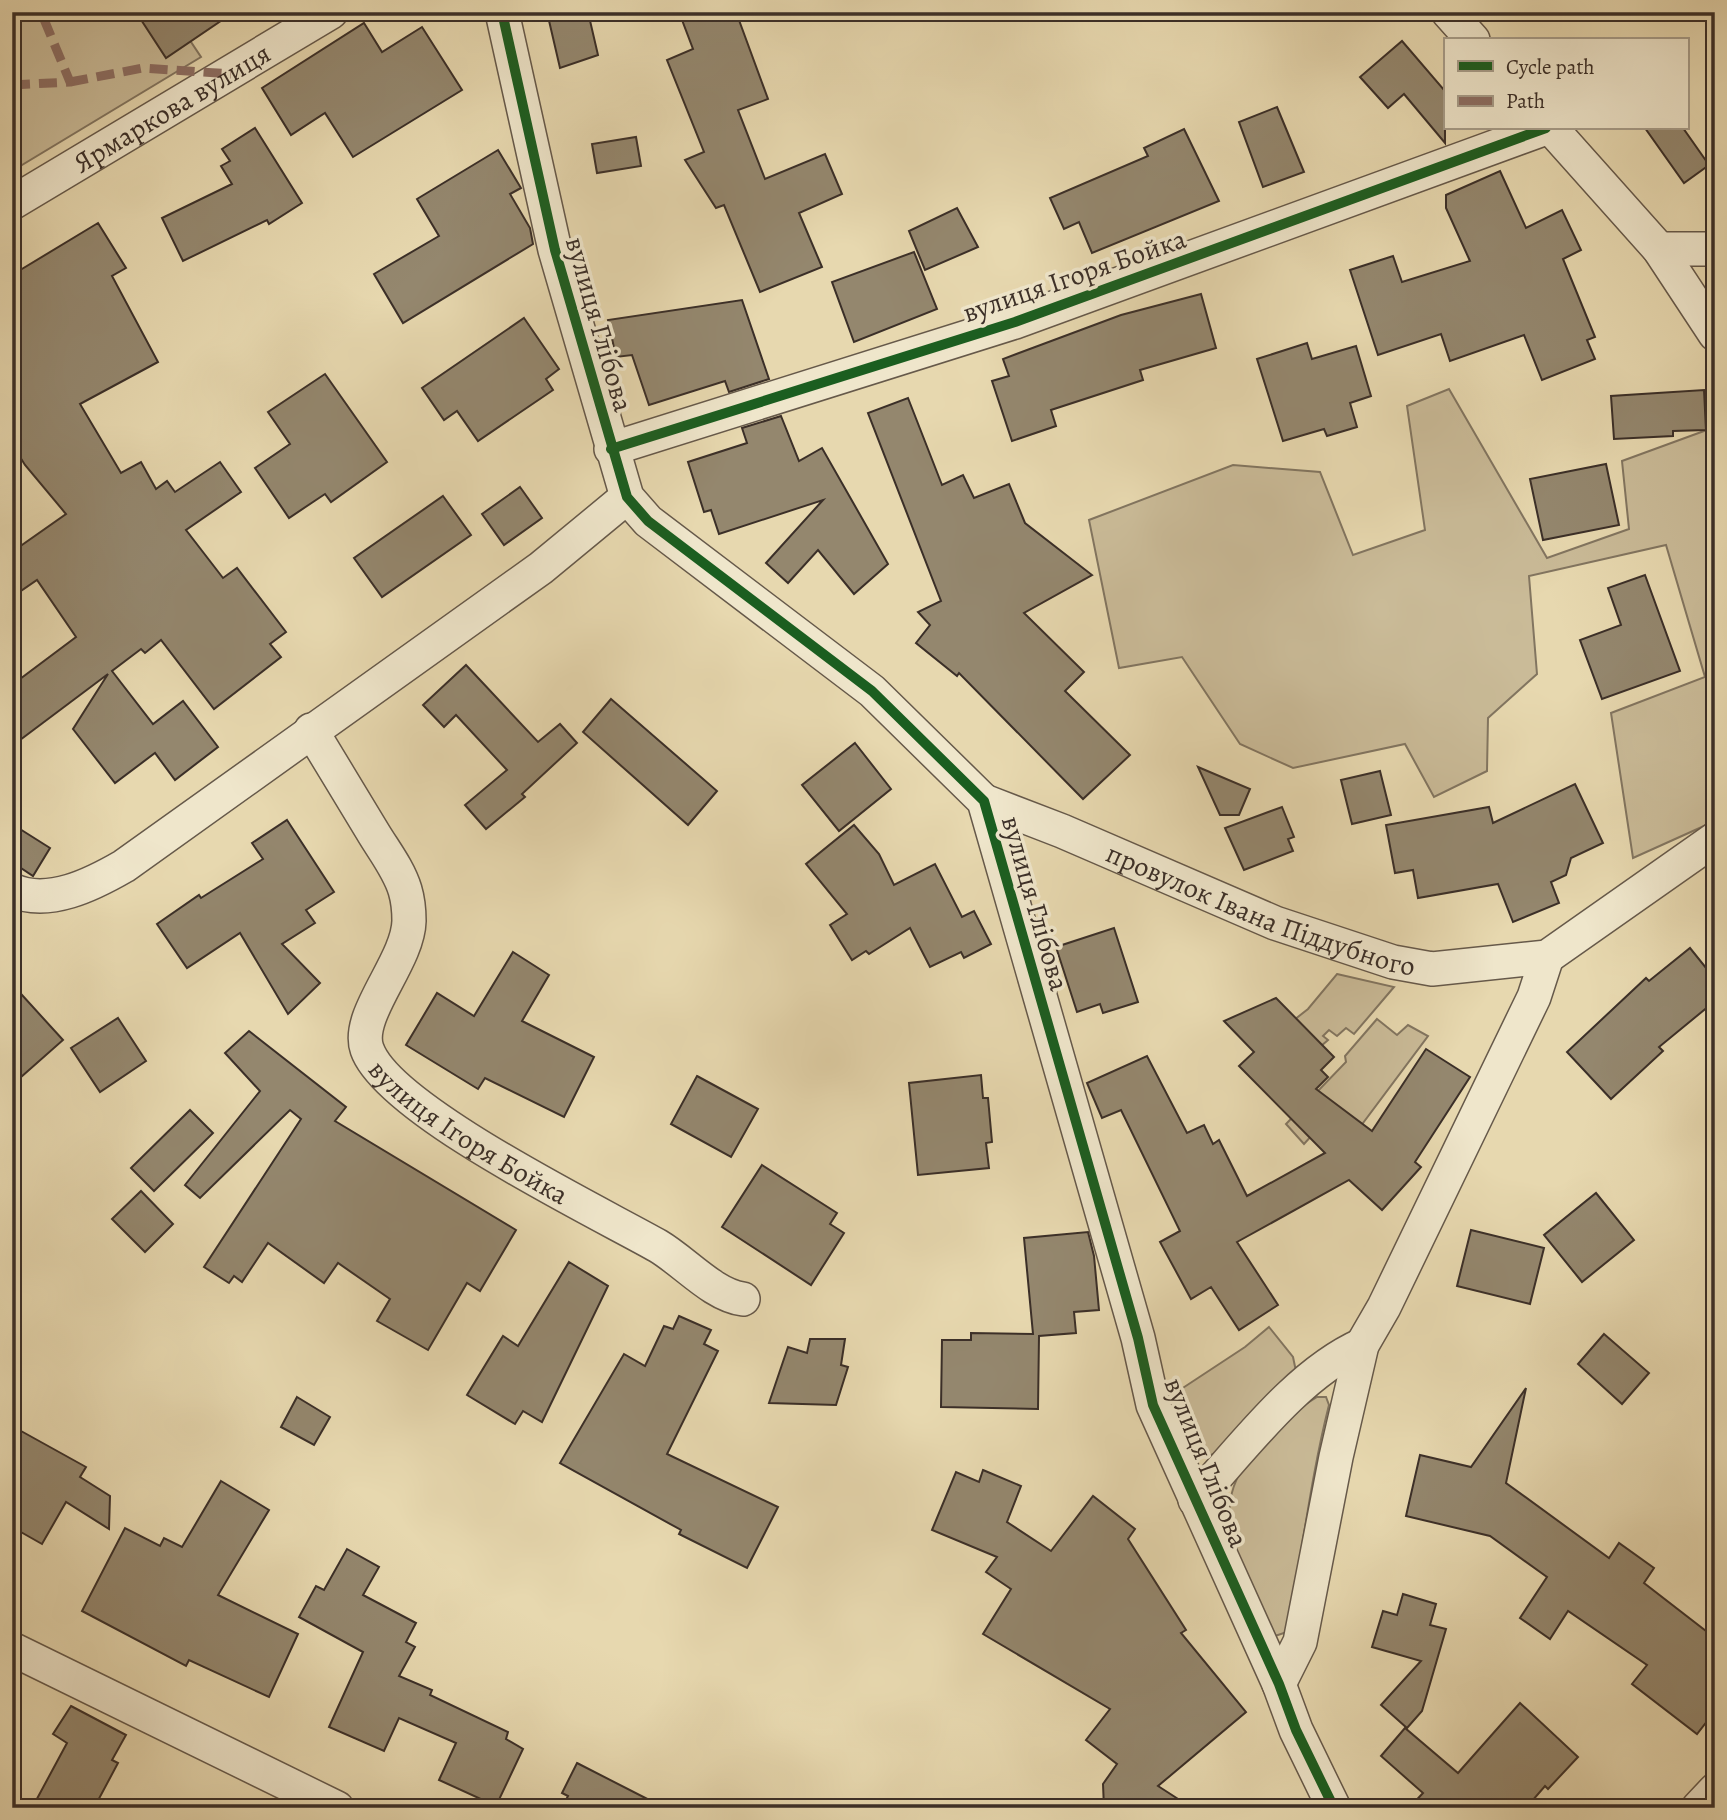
<svg xmlns="http://www.w3.org/2000/svg" width="1727" height="1820" font-family="Alegreya,serif">
  <style>
    .green { fill: #cabb98; stroke: #827560; stroke-width: 2 }
    .building { fill: #94876e; stroke: #3b2f28; stroke-width: 2 }
    .lines { fill: none; stroke-linecap: round; stroke-linejoin: round }
    .street-casing { stroke: #66594a; stroke-width: 36 }
    .street { stroke: #efe6cb; stroke-width: 33 }
    .quiet { stroke: #8d6e63; stroke-width: 9; stroke-dasharray: 18 9; stroke-linecap: butt }
    .cycleway-casing { stroke: #efe6cb; stroke-width: 15 }
    .cycleway { stroke: #1b5e20; stroke-width: 10 }
    .labels { text-anchor: middle; stroke-width: 7; stroke-linejoin: round; paint-order: stroke }
    .street-label { font-size: 28px; fill: #3b2f28; stroke: #efe6cb }
  </style>
  <rect width="100%" height="100%" fill="#e7d8af"/>
  <filter id="stains"><feTurbulence type="fractalNoise" baseFrequency=".00286" numOctaves="4"/><feColorMatrix values="0 0 0 0 .2 0 0 0 0 .09 0 0 0 0 .02 0 0 0 .5 -.17"/></filter>
  <radialGradient id="worn" r=".72"><stop offset=".6" stop-color="#630" stop-opacity="0"/><stop offset="1" stop-color="#630" stop-opacity=".3"/></radialGradient>
  <!-- green -->
  <g class="green">
    <path d="M12 12H171L201 57 12 171Z"/>
    <path d="M1449 389 1547 558 1629 529 1622 461 1715 427V819L1704 826 1633 858 1611 713 1705 677 1666 545 1529 576 1537 674 1488 718 1487 771 1434 797 1405 744 1293 768 1240 744 1182 657 1119 668 1089 520 1233 465 1320 472 1353 555 1425 530 1407 406Z"/>
    <path d="M1337 974 1394 987 1354 1034 1346 1028 1337 1036 1329 1030 1323 1036 1328 1040 1321 1046 1280 1031 1308 1009Z"/>
    <path d="M1377 1019 1397 1035 1408 1025 1428 1036 1357 1131 1334 1111 1304 1144 1286 1124 1346 1062 1345 1056Z"/>
    <path d="M1269 1327 1293 1357 1297 1376 1224 1450 1208 1456 1189 1449 1166 1399 1245 1347Z"/>
    <path d="M1317 1397H1326L1329 1405C1310 1480 1302 1556 1287 1632L1275 1636C1249 1582 1203 1518 1248 1461 1265 1440 1287 1422 1306 1404Z"/>
  </g>
  <!-- building -->
  <g class="building">
    <path d="M136 12H234L166 58Z"/>
    <path d="M547 12H588L598 55 560 68Z"/>
    <path d="M679 12H736L768 99 738 110 765 179 825 154 842 194 799 213 822 267 760 292 724 205 716 208 685 160 704 152 667 60 693 49Z"/>
    <path d="M364 23 382 52 422 27 462 90 353 157 325 113 291 135 262 88Z"/>
    <path d="M1402 41 1445 91V143L1404 94 1388 108 1360 77Z"/>
    <path d="M1277 107 1304 172 1263 187 1239 122Z"/>
    <path d="M255 128 302 203 269 224 267 220 183 261 162 218 232 184 221 166 230 161 222 149Z"/>
    <path d="M1645 128H1683L1709 165 1684 183Z"/>
    <path d="M1184 129 1219 201 1092 253 1079 222 1064 229 1050 198 1148 156 1144 148Z"/>
    <path d="M636 137 641 166 597 173 592 144Z"/>
    <path d="M498 150 521 188 510 194 530 228 533 244 403 323 374 274 439 236 417 199Z"/>
    <path d="M1500 171 1526 228 1562 210 1581 250 1563 259 1595 337 1587 340 1595 359 1542 380 1524 335 1450 361 1441 334 1378 355 1350 270 1393 256 1402 282 1470 261 1446 208V195Z"/>
    <path d="M957 208 978 247 925 270 909 231Z"/>
    <path d="M98 223 126 268 112 276 158 362 80 404 121 473 141 462 156 489 167 481 175 492 220 462 241 492 186 530 223 578 237 568 286 632 270 644 281 657 214 709 161 640 145 653 141 649 112 671 153 724 183 701 218 747 175 780 155 753 115 783 73 729 108 674 12 746V685L76 637 37 580 12 597V552L66 514 25 465 12 444V275Z"/>
    <path d="M914 252 937 309 854 342 832 282Z"/>
    <path d="M1201 294 1216 348 1140 370 1143 380 1051 410 1056 426 1012 441 992 381 1009 376 1003 359 1121 315Z"/>
    <path d="M742 300 769 379 729 392 725 381 649 405 632 355 616 357 608 320Z"/>
    <path d="M524 318 559 369 546 379 553 390 478 441 457 411 444 420 422 388Z"/>
    <path d="M1307 343 1312 359 1356 346 1371 396 1350 403 1357 427 1327 436 1324 429 1283 441 1257 359Z"/>
    <path d="M325 374 387 462 331 502 325 494 289 518 255 468 290 444 268 412Z"/>
    <path d="M1704 390 1706 430 1673 431V436L1614 439 1611 396Z"/>
    <path d="M908 398 942 485 963 475 974 498 1009 484 1025 523 1092 575 1024 613 1084 672 1065 691 1130 755 1083 799 959 673 957 676 916 643 930 625 918 612 941 601 868 413Z"/>
    <path d="M781 416 799 461 822 448 888 564 854 594 818 550 788 583 766 563 823 500 719 534 711 510 704 512 688 462 747 443 742 428Z"/>
    <path d="M1606 464 1619 525 1543 540 1530 479Z"/>
    <path d="M520 487 542 518 504 545 482 514Z"/>
    <path d="M443 496 471 535 382 597 354 558Z"/>
    <path d="M1645 575 1680 671 1602 699 1580 640 1621 625 1608 588Z"/>
    <path d="M466 665 538 742 560 724 577 743 522 794 525 797 486 829 465 805 507 770 456 715 444 727 423 705Z"/>
    <path d="M611 699 717 791 688 825 583 732Z"/>
    <path d="M855 743 891 789 839 831 802 785Z"/>
    <path d="M1198 767 1250 789 1239 815H1220Z"/>
    <path d="M1380 771 1391 815 1352 824 1341 780Z"/>
    <path d="M1575 784 1603 843 1571 858 1566 875 1551 882 1559 903 1513 922 1498 884 1418 898 1413 870 1395 873 1386 825 1489 807 1493 823Z"/>
    <path d="M1282 807 1294 837 1288 839 1293 851 1244 870 1225 828Z"/>
    <path d="M287 820 334 892 306 910 315 923 282 944 320 983 288 1014 240 933 187 968 157 924 199 895 201 898 263 859 252 843Z"/>
    <path d="M12 824 50 848 33 876 12 862Z"/>
    <path d="M854 825 879 854 894 885 935 864 962 917 974 911 991 944 964 958 961 952 930 967 910 928 869 954 866 951 852 960 830 925 847 914 806 864Z"/>
    <path d="M1114 928 1138 1002 1103 1013 1100 1004 1077 1012 1056 947Z"/>
    <path d="M1690 948 1715 979V1001L1659 1047 1663 1051 1611 1099 1567 1052 1646 978 1649 981Z"/>
    <path d="M513 952 549 975 522 1021 594 1057 564 1117 485 1078 478 1089 406 1045 437 993 474 1016Z"/>
    <path d="M12 984 63 1040 12 1085Z"/>
    <path d="M1276 998 1334 1057 1321 1070 1328 1077 1316 1089 1372 1131 1426 1049 1470 1077 1415 1162 1421 1167 1382 1210 1349 1180 1237 1242 1278 1305 1239 1330 1211 1287 1191 1299 1160 1242 1180 1231 1121 1110 1102 1118 1087 1083 1147 1056 1187 1133 1204 1125 1213 1144 1219 1140 1247 1196 1325 1153 1239 1066 1254 1052 1224 1021Z"/>
    <path d="M118 1018 146 1061 100 1092 71 1048Z"/>
    <path d="M249 1031 346 1107 335 1121 516 1230 480 1291 467 1283 428 1350 377 1321 390 1299 338 1263 324 1283 268 1243 242 1282 234 1276 229 1283 204 1267 301 1119 290 1110 200 1198 185 1185 260 1091 225 1053Z"/>
    <path d="M981 1075 983 1098H988L992 1142 986 1143 989 1168 918 1175 909 1083Z"/>
    <path d="M697 1076 758 1109 731 1157 671 1124Z"/>
    <path d="M190 1110 213 1133 154 1191 131 1168Z"/>
    <path d="M762 1165 837 1213 830 1224 844 1233 811 1285 722 1227Z"/>
    <path d="M141 1191 173 1224 145 1252 112 1219Z"/>
    <path d="M1596 1193 1634 1240 1582 1282 1544 1235Z"/>
    <path d="M1471 1230 1544 1248 1530 1304 1457 1286Z"/>
    <path d="M1088 1232 1094 1256 1099 1310 1074 1312 1076 1333 1039 1336 1038 1409 941 1407 942 1340H971V1333L1033 1334 1024 1238Z"/>
    <path d="M569 1262 608 1286 542 1422 523 1411 515 1424 467 1395 503 1336 518 1346Z"/>
    <path d="M679 1316 711 1330 704 1344 718 1351 667 1454 778 1507 747 1568 679 1534 681 1530 560 1463 624 1354 645 1366 664 1326 673 1329Z"/>
    <path d="M1604 1334 1649 1373 1622 1404 1578 1364Z"/>
    <path d="M810 1339H845L841 1365 848 1367 836 1405 769 1403 788 1347 807 1353Z"/>
    <path d="M1526 1388 1506 1483 1609 1558 1619 1543 1654 1568 1644 1583 1715 1638V1711L1697 1734 1632 1684 1647 1665 1568 1611 1550 1639 1520 1618 1547 1577 1490 1536 1406 1516 1420 1455 1471 1467Z"/>
    <path d="M297 1397 330 1417 314 1445 281 1427Z"/>
    <path d="M12 1426 86 1467 80 1477 110 1496 109 1529 66 1502 42 1544 12 1527Z"/>
    <path d="M983 1470 1021 1486 1007 1522 1051 1551 1093 1496 1135 1529 1128 1539 1186 1630 1181 1633 1246 1712 1158 1786 1192 1808H1104L1103 1784 1117 1764 1086 1740 1110 1709 983 1634 1011 1589 986 1572 997 1557 932 1530 956 1472 979 1482Z"/>
    <path d="M221 1481 269 1510 218 1595 298 1634 269 1697 189 1660 186 1666 82 1611 125 1528 160 1546 164 1538 182 1547Z"/>
    <path d="M347 1549 379 1567 363 1595 416 1623 406 1642 415 1647 399 1676 432 1690 430 1695 508 1732 506 1739 523 1749 496 1806 439 1780 456 1743 399 1718 384 1751 329 1727 363 1652 299 1617 316 1586 324 1590Z"/>
    <path d="M1403 1594 1436 1604 1430 1625 1446 1629 1422 1711 1407 1728 1381 1705 1421 1661 1372 1647 1383 1611 1397 1615Z"/>
    <path d="M1520 1703 1578 1757 1548 1789 1545 1786 1526 1808H1409L1423 1793 1381 1756 1405 1728 1458 1773Z"/>
    <path d="M71 1706 126 1735 112 1760 118 1763 94 1808H32L67 1743 53 1734Z"/>
    <path d="M577 1763 665 1808H562L568 1796 562 1793Z"/>
  </g>
  <g class="lines">
    <defs>
      <g id="street">
        <path d="M502 12 555 250 627 497 648 521 872 691 984 801 1138 1338 1153 1405 1279 1684 1296 1730 1334 1808"/>
        <path d="M1448 12 1473 40"/>
        <path d="M1551 128 1659 249 1715 334"/>
        <path id="s1" d="M12 203 331 12"/>
        <path d="M1659 249H1715"/>
        <path d="M611 449 1015 322 1546 128"/>
        <path id="s2" d="M311 730C332 765 353 799 374 834 385 852 399 870 405 890 408 900 409 911 409 921 408 962 355 1015 367 1049 388 1110 598 1212 658 1246 685 1262 713 1295 743 1299"/>
        <path id="s3" d="M984 801 1062 831 1275 923 1393 962 1432 969 1547 957 1715 839"/>
        <path d="M12 890C48 907 93 884 124 866L541 568 627 497"/>
        <path d="M1195 1500C1243 1448 1297 1374 1362 1345"/>
        <path d="M12 1649 337 1808"/>
        <path d="M1279 1684 1300 1642 1336 1457 1362 1345 1384 1307 1534 997 1547 957"/>
        <path d="M1698 1808 1715 1790"/>
      </g>
    </defs>
    <!-- street casing -->
    <use href="#street" class="street-casing"/>
    <!-- street -->
    <use href="#street" class="street"/>
    <!-- quiet -->
    <g class="quiet">
      <path d="M70 82 143 68 231 74"/>
      <path d="M12 85 70 82 41 12"/>
    </g>
    <defs>
      <g id="cycleway">
        <path d="M502 12 555 250 627 497 648 521 872 691 984 801 1138 1338 1153 1405 1279 1684 1296 1730 1334 1808"/>
        <path d="M611 449 1015 322 1546 128"/>
      </g>
    </defs>
    <!-- cycleway casing -->
    <use href="#cycleway" class="cycleway-casing"/>
    <!-- cycleway -->
    <use href="#cycleway" class="cycleway"/>
  </g>
  <g class="labels">
    <!-- street labels -->
    <g class="street-label">
      <text dy="10" stroke="none"><textPath href="#s1" startOffset="186">Ярмаркова вулиця</textPath></text>
      <text transform="translate(1074 275) rotate(-19)" y="10">вулиця Ігоря Бойка</text>
      <text transform="translate(600 324) rotate(74)" y="10">вулиця Глібова</text>
      <text transform="translate(1036 903) rotate(74)" y="10">вулиця Глібова</text>
      <text dy="10" stroke="none"><textPath href="#s3" startOffset="298">провулок Івана Піддубного</textPath></text>
      <text dy="10" stroke="none"><textPath href="#s2" startOffset="488">вулиця Ігоря Бойка</textPath></text>
      <text transform="translate(1207 1462) rotate(68)" y="10">вулиця Глібова</text>
    </g>
  </g>
  <!-- margin -->
  <rect width="1727" height="1820" fill="none" stroke="#e7d8af" stroke-width="42"/>
  <rect x="14" y="14" width="1699" height="1792" fill="none" stroke="#3b2f28" stroke-width="3.5"/>
  <rect x="21" y="21" width="1685" height="1778" fill="none" stroke="#3b2f28" stroke-width="2"/>
  <!-- legend -->
  <rect x="1444" y="38" width="245" height="91" fill="#efe6cb" stroke="#a79d8a" stroke-width="2"/>
  <rect x="1458" y="61" width="35" height="10" fill="#1b5e20" stroke="#a79d8a" stroke-width="2"/>
  <text x="1506" y="74" font-size="21" fill="#3b2f28">Cycle path</text>
  <rect x="1458" y="96" width="35" height="10" fill="#8d6e63" stroke="#a79d8a" stroke-width="2"/>
  <text x="1506" y="108" font-size="21" fill="#3b2f28">Path</text>
  <rect width="100%" height="100%" filter="url(#stains)"/>
  <rect width="100%" height="100%" fill="url(#worn)"/>
</svg>
